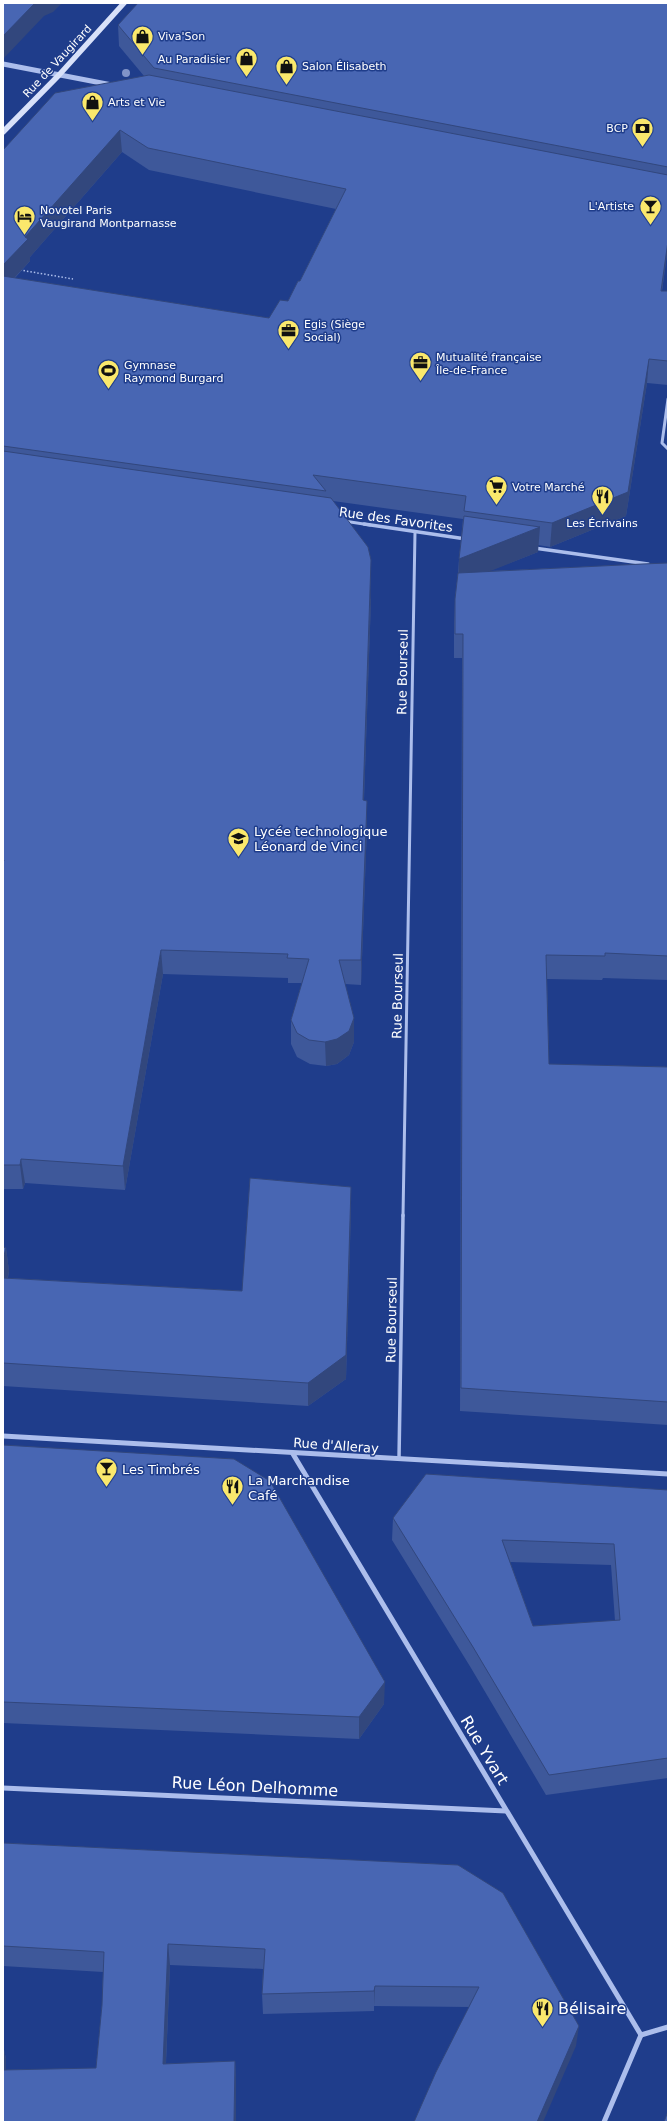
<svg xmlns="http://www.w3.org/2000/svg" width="671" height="2125" font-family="'DejaVu Sans',sans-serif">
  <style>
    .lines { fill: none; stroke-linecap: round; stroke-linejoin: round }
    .path { stroke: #acbeec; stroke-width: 1.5; stroke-dasharray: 1.5 2; stroke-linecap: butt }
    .service-far1 { stroke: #acbeec; stroke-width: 3 }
    .service { stroke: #acbeec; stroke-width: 3.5 }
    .minor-far2 { stroke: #acbeec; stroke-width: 3 }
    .minor-far1 { stroke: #acbeec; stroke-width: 3.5 }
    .minor { stroke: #acbeec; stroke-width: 5 }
    .tertiary { stroke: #acbeec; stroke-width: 5 }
    .secondary { stroke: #d8e1f9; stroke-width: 5.5 }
    .tree { fill: #8194c8 }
    .wall { fill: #3e589a; fill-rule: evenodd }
    .shaded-wall { fill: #32477d }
    .building { fill: #4866b3; stroke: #32477d; fill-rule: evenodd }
    .labels { text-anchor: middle; stroke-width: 3; stroke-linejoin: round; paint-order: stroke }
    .far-poi-label { font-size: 11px; fill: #fff; stroke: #1f3d8b; text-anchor: start }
    .far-street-label { font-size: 11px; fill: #fff; stroke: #1f3d8b }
    .street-label { font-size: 13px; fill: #fff; stroke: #1f3d8b }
    .poi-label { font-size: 13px; fill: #fff; stroke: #1f3d8b; text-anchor: start }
    .near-street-label { font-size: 16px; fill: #fff; stroke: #1f3d8b }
    .near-poi-label { font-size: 16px; fill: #fff; stroke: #1f3d8b; text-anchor: start }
  </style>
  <rect width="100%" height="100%" fill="#1f3d8b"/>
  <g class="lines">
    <!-- path -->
    <path class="path" d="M20 270 73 279"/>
    <!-- service-far1 -->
    <path class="service-far1" d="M403 1216 415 532"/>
    <!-- service -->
    <path class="service" d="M399 1459 403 1215"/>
    <!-- minor-far2 -->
    <g class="minor-far2">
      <path d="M668 399 662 443 668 449"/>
      <path d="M344 521 370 525"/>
    </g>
    <!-- minor-far1 -->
    <g class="minor-far1">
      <path d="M364 524 466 539"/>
      <path d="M534 548 648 564"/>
    </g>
    <!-- minor -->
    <g class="minor">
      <path d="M3 1436 668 1474"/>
      <path d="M293 1454 641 2035"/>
      <path d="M3 1788 506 1811"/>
      <path d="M641 2035 668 2027"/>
      <path d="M604 2122 641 2035"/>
    </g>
    <!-- tertiary -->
    <path class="tertiary" d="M3 64 112 85"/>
    <!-- secondary -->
    <path class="secondary" d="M3 132 59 75 124 3"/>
  </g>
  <!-- trees -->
  <circle class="tree" cx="126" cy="73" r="4"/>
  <!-- wall -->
  <g class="wall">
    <path d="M668 3V247L662 291H668V385L647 383 626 516 550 547 538 545V552L489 571 668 563V980L603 978 602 980 547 979 549 1064 668 1067V1425L460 1411 462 658H454V623L455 599 458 573 459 559 463 519 333 501 371 600 364 800 367 826 361 985 345 984 354 1042 349 1055 337 1064 326 1066 310 1064 297 1057 291 1044V1020L302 983H288V978L163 974 125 1190 25 1183 23 1189H3V150L144 76 119 46 118 25ZM122 152 149 170 336 209 300 281 288 301 269 318 15 278 30 261V257Z"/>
    <path d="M351 1187V1210L346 1379 308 1406 3 1386V1247L6 1248 9 1271 8 1278 242 1291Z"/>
    <path d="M3 1445 384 1704 359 1739 3 1723Z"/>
    <path d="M668 1490V1778L546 1795 471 1668 392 1540 393 1518ZM510 1562 611 1565 615 1621 533 1626Z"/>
    <path d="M3 1843 458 1865 576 2046 469 2007 374 2006V2011L263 2014 262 1994 263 1969 170 1965 166 2064 235 2061 236 2081V2122H3V2045L6 2059V2070L96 2068 102 2005 103 1972 3 1966Z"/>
  </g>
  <!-- shaded-wall -->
  <g class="shaded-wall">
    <path d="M35 3H62L53 12 44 16 3 59V36Z"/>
    <path d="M120 130 122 152 30 257V261L3 290V265L25 237Z"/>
    <path d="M668 241V247L658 314 661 291Z"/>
    <path d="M649 359 647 383 626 516 550 547 552 523Z"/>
    <path d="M540 527 538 552 458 584 459 559Z"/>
    <path d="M371 576V600L363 824V800Z"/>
    <path d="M367 801V826L361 985V960Z"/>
    <path d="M161 950 163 974 125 1190 123 1166Z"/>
    <path d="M354 1018V1042L349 1055 337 1064 326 1066 325 1042Z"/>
    <path d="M21 1159 25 1183 23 1189 20 1165Z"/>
    <path d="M351 1187V1210L346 1379 308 1406V1383Z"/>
    <path d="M6 1248 9 1271 3 1299V1259Z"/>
    <path d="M385 1682 384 1704 359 1739V1717Z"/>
    <path d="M168 1944 170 1965 165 2084 163 2064Z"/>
    <path d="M375 1986 374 2006V2011V1991Z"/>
    <path d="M579 2026 576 2046 543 2122H537Z"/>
    <path d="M3 2045 6 2059V2090L3 2076Z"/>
    <path d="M235 2061 236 2081V2122H234Z"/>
  </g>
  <!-- building -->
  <g class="building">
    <path d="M3 3H35L3 36Z"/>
    <path d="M138 3H668V167L154 68 118 25Z"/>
    <path d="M149 75 668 175V241L661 291H668V361L649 359 628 492 552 523 464 511 466 496 313 475 326 491 3 446V276L269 318 280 300 288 301 298 281H300L346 189 148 148 120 130 25 237 28 239 3 265V150L55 93Z"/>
    <path d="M3 451 331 498 368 547 371 560 363 800 367 801 361 960H339L354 1018 349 1031 337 1039 325 1042 309 1040 297 1033 291 1020 309 959 287 958 288 954 161 950 123 1166 21 1159 20 1165H3V863L4 860H3Z"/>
    <path d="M464 516 540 527 459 559Z"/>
    <path d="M668 563V956L605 953V956L546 955 549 1064 668 1067V1402L461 1388 463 634H455V599L458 573 642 564Z"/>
    <path d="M250 1178 351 1187 346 1355 308 1383 3 1363V1278L242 1291Z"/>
    <path d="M3 1247 6 1248 3 1259Z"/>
    <path d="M3 1445 234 1459 270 1481 385 1682 359 1717 3 1702Z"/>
    <path d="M426 1474 668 1490V1758L549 1775 473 1647 393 1518ZM502 1540 614 1544 620 1620 533 1626Z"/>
    <path d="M3 1843 458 1865 503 1893 579 2026 537 2122H414L436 2072 479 1987 375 1986 374 1991 262 1994 265 1949 168 1944 163 2064 235 2061 234 2122H3V2070L96 2068 102 2005 104 1952 3 1946Z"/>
    <path d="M668 2111V2122H664Z"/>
  </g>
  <!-- icons -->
  <defs>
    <symbol id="shop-pin" viewBox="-11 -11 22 30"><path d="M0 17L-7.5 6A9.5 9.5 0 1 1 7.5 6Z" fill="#fae86c" stroke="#1f3d8b"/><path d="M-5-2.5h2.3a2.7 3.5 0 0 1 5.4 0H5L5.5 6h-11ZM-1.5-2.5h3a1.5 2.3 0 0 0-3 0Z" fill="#111"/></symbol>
    <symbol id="bank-pin" viewBox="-11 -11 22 30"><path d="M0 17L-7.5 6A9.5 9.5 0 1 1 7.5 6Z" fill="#fae86c" stroke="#1f3d8b"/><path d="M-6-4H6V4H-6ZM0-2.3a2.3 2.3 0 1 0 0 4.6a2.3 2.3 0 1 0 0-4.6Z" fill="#111"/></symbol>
    <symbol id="bar-pin" viewBox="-11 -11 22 30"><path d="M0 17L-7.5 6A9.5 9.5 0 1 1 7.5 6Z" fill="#fae86c" stroke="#1f3d8b"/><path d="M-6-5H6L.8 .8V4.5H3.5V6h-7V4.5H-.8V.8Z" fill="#111"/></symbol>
    <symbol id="hotel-pin" viewBox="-11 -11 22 30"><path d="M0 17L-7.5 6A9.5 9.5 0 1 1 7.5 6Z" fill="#fae86c" stroke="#1f3d8b"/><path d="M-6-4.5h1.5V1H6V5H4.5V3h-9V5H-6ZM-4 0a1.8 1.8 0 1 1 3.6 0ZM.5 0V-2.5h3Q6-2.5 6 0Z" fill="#111"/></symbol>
    <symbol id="office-pin" viewBox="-11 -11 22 30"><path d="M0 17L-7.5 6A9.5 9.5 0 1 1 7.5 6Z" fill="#fae86c" stroke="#1f3d8b"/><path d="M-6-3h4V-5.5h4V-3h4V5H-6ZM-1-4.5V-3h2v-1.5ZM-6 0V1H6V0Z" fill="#111"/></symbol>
    <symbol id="stadium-pin" viewBox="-11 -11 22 30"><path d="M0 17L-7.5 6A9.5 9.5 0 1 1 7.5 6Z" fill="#fae86c" stroke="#1f3d8b"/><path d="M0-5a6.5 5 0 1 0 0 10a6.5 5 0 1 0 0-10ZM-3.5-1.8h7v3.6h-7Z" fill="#111"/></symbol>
    <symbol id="supermarket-pin" viewBox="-11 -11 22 30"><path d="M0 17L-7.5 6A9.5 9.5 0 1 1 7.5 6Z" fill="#fae86c" stroke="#1f3d8b"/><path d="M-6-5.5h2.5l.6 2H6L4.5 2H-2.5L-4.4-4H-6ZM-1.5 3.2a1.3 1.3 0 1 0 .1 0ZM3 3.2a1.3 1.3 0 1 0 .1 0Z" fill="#111"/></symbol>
    <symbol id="restaurant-pin" viewBox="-11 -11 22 30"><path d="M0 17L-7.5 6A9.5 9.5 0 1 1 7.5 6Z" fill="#fae86c" stroke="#1f3d8b"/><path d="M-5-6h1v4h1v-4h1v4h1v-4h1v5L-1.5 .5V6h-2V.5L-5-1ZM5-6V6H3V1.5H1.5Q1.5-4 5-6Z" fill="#111"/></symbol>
    <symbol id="school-pin" viewBox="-11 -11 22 30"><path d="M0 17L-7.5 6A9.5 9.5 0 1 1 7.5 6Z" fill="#fae86c" stroke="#1f3d8b"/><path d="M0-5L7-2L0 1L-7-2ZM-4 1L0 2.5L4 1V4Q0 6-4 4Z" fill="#111"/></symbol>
  </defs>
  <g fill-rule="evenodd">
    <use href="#shop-pin" x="130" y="24" width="25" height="34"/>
    <use href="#shop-pin" x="234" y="46" width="25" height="34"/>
    <use href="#shop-pin" x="274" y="54" width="25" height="34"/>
    <use href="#shop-pin" x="80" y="90" width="25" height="34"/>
    <use href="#bank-pin" x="630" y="116" width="25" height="34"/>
    <use href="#bar-pin" x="638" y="194" width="25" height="34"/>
    <use href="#hotel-pin" x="12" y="204" width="25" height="34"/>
    <use href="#office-pin" x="276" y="318" width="25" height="34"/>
    <use href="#office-pin" x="408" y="350" width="25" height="34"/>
    <use href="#stadium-pin" x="96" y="358" width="25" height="34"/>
    <use href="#supermarket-pin" x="484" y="474" width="25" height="34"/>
    <use href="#restaurant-pin" x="590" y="484" width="25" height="34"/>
    <use href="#school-pin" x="226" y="826" width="25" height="34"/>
    <use href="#bar-pin" x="94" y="1456" width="25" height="34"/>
    <use href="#restaurant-pin" x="220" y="1474" width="25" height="34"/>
    <use href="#restaurant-pin" x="530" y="1996" width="25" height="34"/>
  </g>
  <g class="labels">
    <!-- far-poi labels -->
    <g class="far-poi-label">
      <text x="158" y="40">Viva'Son</text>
      <text x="230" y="63" text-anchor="end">Au Paradisier</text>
      <text x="302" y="70">Salon Élisabeth</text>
      <text x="108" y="106">Arts et Vie</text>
      <text x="628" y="132" text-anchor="end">BCP</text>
      <text x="634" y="210" text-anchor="end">L'Artiste</text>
      <text x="40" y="214">Novotel Paris<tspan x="40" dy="13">Vaugirand Montparnasse</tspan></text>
      <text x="304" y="328">Egis (Siège<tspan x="304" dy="13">Social)</tspan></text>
      <text x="436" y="361">Mutualité française<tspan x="436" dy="13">Île-de-France</tspan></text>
      <text x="124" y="369">Gymnase<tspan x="124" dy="13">Raymond Burgard</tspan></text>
      <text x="512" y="491">Votre Marché</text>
      <text x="602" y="527" text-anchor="middle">Les Écrivains</text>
    </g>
    <!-- far-street labels -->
    <g class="far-street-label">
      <text transform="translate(57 61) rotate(-47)" y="4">Rue de Vaugirard</text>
    </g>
    <!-- street labels -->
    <g class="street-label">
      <text transform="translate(396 519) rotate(8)" y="5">Rue des Favorites</text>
      <text transform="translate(402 672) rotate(-89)" y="5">Rue Bourseul</text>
      <text transform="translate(397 996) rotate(-89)" y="5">Rue Bourseul</text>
      <text transform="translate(391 1320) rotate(-89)" y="5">Rue Bourseul</text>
      <text transform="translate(336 1445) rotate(4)" y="5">Rue d'Alleray</text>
    </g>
    <!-- poi labels -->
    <g class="poi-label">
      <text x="254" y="836">Lycée technologique<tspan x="254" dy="15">Léonard de Vinci</tspan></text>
      <text x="122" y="1474">Les Timbrés</text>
      <text x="248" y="1485">La Marchandise<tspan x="248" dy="15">Café</tspan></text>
    </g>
    <!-- near-street labels -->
    <g class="near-street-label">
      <text transform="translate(485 1750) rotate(59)" y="6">Rue Yvart</text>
      <text transform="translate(255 1786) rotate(3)" y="6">Rue Léon Delhomme</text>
    </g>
    <!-- near-poi labels -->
    <g class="near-poi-label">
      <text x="558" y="2014">Bélisaire</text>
    </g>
  </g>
  <!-- border -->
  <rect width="671" height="2125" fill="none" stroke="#ffffff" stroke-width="8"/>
</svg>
